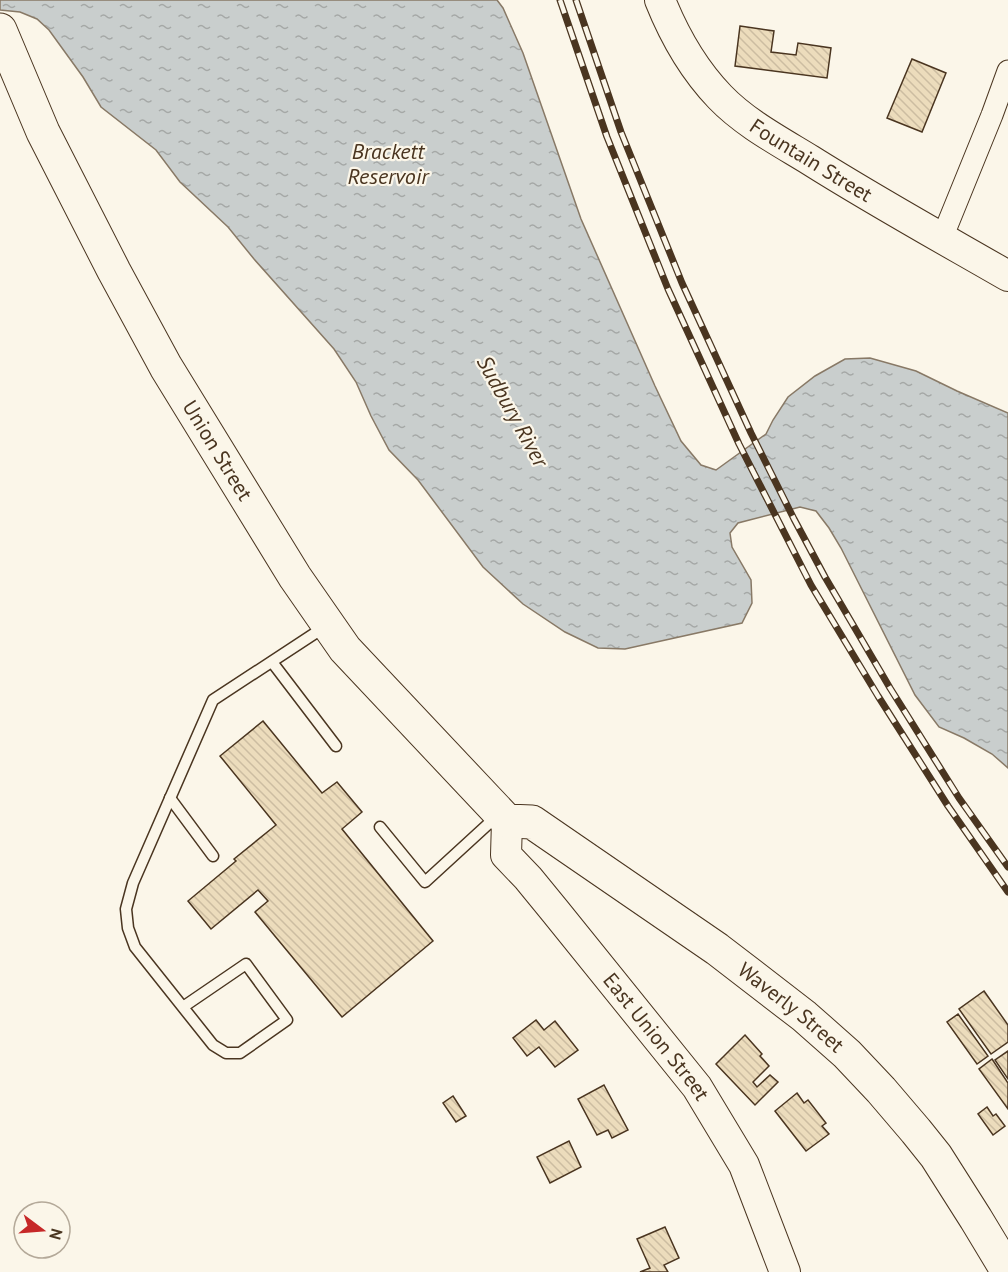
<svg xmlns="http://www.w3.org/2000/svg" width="1008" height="1272" font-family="'PT Sans',sans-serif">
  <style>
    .water { fill: url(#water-ripples); stroke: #887966; stroke-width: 1.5 }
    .building { fill: url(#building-back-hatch); stroke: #4a3520; stroke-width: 1.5 }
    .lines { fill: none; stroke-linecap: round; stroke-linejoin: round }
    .lane-casing { stroke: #4a3520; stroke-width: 13 }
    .street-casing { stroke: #4a3520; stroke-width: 23 }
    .secondary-casing { stroke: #4a3520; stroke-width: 32 }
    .primary-casing { stroke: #4a3520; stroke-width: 35 }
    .lane { stroke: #fbf6e9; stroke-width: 10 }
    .street { stroke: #fbf6e9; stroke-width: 21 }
    .secondary { stroke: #fbf6e9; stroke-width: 30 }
    .primary { stroke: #fbf6e9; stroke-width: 33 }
    .rail-casing { stroke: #4a3520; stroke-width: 7 }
    .rail { stroke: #fbf6e9; stroke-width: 4.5; stroke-dasharray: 14; stroke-linecap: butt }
    .labels { text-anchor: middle; stroke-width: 4.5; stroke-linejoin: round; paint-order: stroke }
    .street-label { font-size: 21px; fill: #4a3520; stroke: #fbf6e9 }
    .water-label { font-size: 22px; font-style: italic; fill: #4a3520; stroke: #fbf6e9 }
  </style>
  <defs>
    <pattern id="water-ripples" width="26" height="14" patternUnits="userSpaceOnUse" patternTransform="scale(1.5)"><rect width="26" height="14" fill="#c9cecd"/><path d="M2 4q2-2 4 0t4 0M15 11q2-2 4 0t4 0" fill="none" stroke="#a5a8a6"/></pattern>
    <pattern id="building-back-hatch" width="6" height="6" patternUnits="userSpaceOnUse" patternTransform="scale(1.5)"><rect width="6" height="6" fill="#ecdcbc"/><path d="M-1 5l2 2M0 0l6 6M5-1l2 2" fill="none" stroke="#ccbda1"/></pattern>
  </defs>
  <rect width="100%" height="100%" fill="#fbf6e9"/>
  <!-- water -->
  <path class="water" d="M0 0H497L503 8 523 53 581 219 655 386 681 441 701 465 716 470 766 434 773 420 788 397 815 376 845 359 870 358 916 371 957 391 1008 413V768L992 754 964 738 939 727 915 695 841 548 829 528 816 511 800 507 738 523 730 533 732 547 751 580 752 603 742 623 625 649 598 648 565 632 523 604 483 567 418 480 389 450 371 416 356 382 334 349 254 259 228 227 180 182 156 150 101 107 83 77 49 30 37 19 20 12 0 10Z"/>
  <!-- building -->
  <g class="building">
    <path d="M740 26 774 31 771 52 796 55 798 43 831 48 827 78 735 66Z"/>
    <path d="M912 59 946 73 922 132 887 118Z"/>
    <path d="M263 721 322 793 337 782 362 812 342 829 433 941 342 1017 255 912 268 901 258 890 211 929 188 901 236 861 234 859 276 825 220 756Z"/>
    <path d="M984 991 1008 1025V1042L991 1054 959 1009Z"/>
    <path d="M958 1014 988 1056 977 1064 947 1022Z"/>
    <path d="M536 1020 544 1030 555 1021 578 1050 555 1067 539 1047 527 1056 513 1038Z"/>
    <path d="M745 1035 762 1054 760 1056 769 1066 753 1082 757 1087 770 1075 778 1082 755 1105 716 1064Z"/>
    <path d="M1008 1051V1079L995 1060Z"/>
    <path d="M992 1059 1008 1083V1109L979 1069Z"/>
    <path d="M604 1085 628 1130 612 1138 608 1130 597 1135 578 1099Z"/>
    <path d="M797 1093 804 1103 808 1100 826 1123 822 1126 829 1134 806 1151 775 1111Z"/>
    <path d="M453 1096 466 1116 456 1122 443 1103Z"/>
    <path d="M987 1107 993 1116 996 1114 1005 1126 993 1135 978 1114Z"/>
    <path d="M569 1141 581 1167 550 1183 537 1157Z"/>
    <path d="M665 1227 679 1258 664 1265 668 1272H640L650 1268 637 1239Z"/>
  </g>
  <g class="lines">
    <defs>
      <g id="lane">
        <path d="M272 662 336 746"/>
        <path d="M170 798 213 856"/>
        <path d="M380 827 425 882 497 816"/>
        <path d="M183 1007 246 964 287 1020 240 1053H226L213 1045 135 947 128 928 126 909 133 883 213 700 326 626"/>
      </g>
      <path id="street" d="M942 238 992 115 1008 71"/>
      <g id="secondary">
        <path id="s1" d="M660 0C674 35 694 70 720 97 745 123 779 141 810 160 875 201 942 238 1008 276"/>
        <path id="s2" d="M507 821 506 855 528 878 555 911 697 1087 744 1165 785 1272"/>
      </g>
      <g id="primary">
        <path id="s3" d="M0 30 43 132 114 271 166 367 295 577 345 649 507 821 532 822 717 949 804 1016 847 1054 881 1090 916 1131 936 1156 976 1219 1008 1272"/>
      </g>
    </defs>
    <!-- lane casing -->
    <use href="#lane" class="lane-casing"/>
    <!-- street casing -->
    <use href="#street" class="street-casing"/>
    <!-- secondary casing -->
    <use href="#secondary" class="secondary-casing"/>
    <!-- primary casing -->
    <use href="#primary" class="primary-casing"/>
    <!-- lane -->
    <use href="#lane" class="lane"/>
    <!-- street -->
    <use href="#street" class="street"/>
    <!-- secondary -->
    <use href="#secondary" class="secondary"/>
    <!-- primary -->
    <use href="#primary" class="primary"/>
    <defs>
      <g id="rail">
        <path d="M560 0 607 137 668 289 739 444 811 585 878 696 948 806 1008 892"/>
        <path d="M576 0 621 132 682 283 751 433 794 519 825 577 890 688 959 798 1008 867"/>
      </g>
    </defs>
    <!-- rail casing -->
    <use href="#rail" class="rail-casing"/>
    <!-- rail -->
    <use href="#rail" class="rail"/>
  </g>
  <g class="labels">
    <!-- street labels -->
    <g class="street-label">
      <text dy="7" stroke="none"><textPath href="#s1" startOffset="226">Fountain Street</textPath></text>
      <text dy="7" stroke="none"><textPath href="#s3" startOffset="474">Union Street</textPath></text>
      <text dy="7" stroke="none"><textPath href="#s3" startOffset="1290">Waverly Street</textPath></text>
      <text dy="7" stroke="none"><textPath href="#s2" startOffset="270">East Union Street</textPath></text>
    </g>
    <!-- water labels -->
    <g class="water-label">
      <text x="388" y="159">Brackett<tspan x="388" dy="25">Reservoir</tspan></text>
      <text transform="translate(513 411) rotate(61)" y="8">Sudbury River</text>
    </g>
  </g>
  <!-- north arrow -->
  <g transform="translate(42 1230) rotate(106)"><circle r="28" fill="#fbf6e9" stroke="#b4a999" stroke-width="1.5"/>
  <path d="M0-4.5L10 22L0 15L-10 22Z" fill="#c62828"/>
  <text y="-9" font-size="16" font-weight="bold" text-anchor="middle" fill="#4a3520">N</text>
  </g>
</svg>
